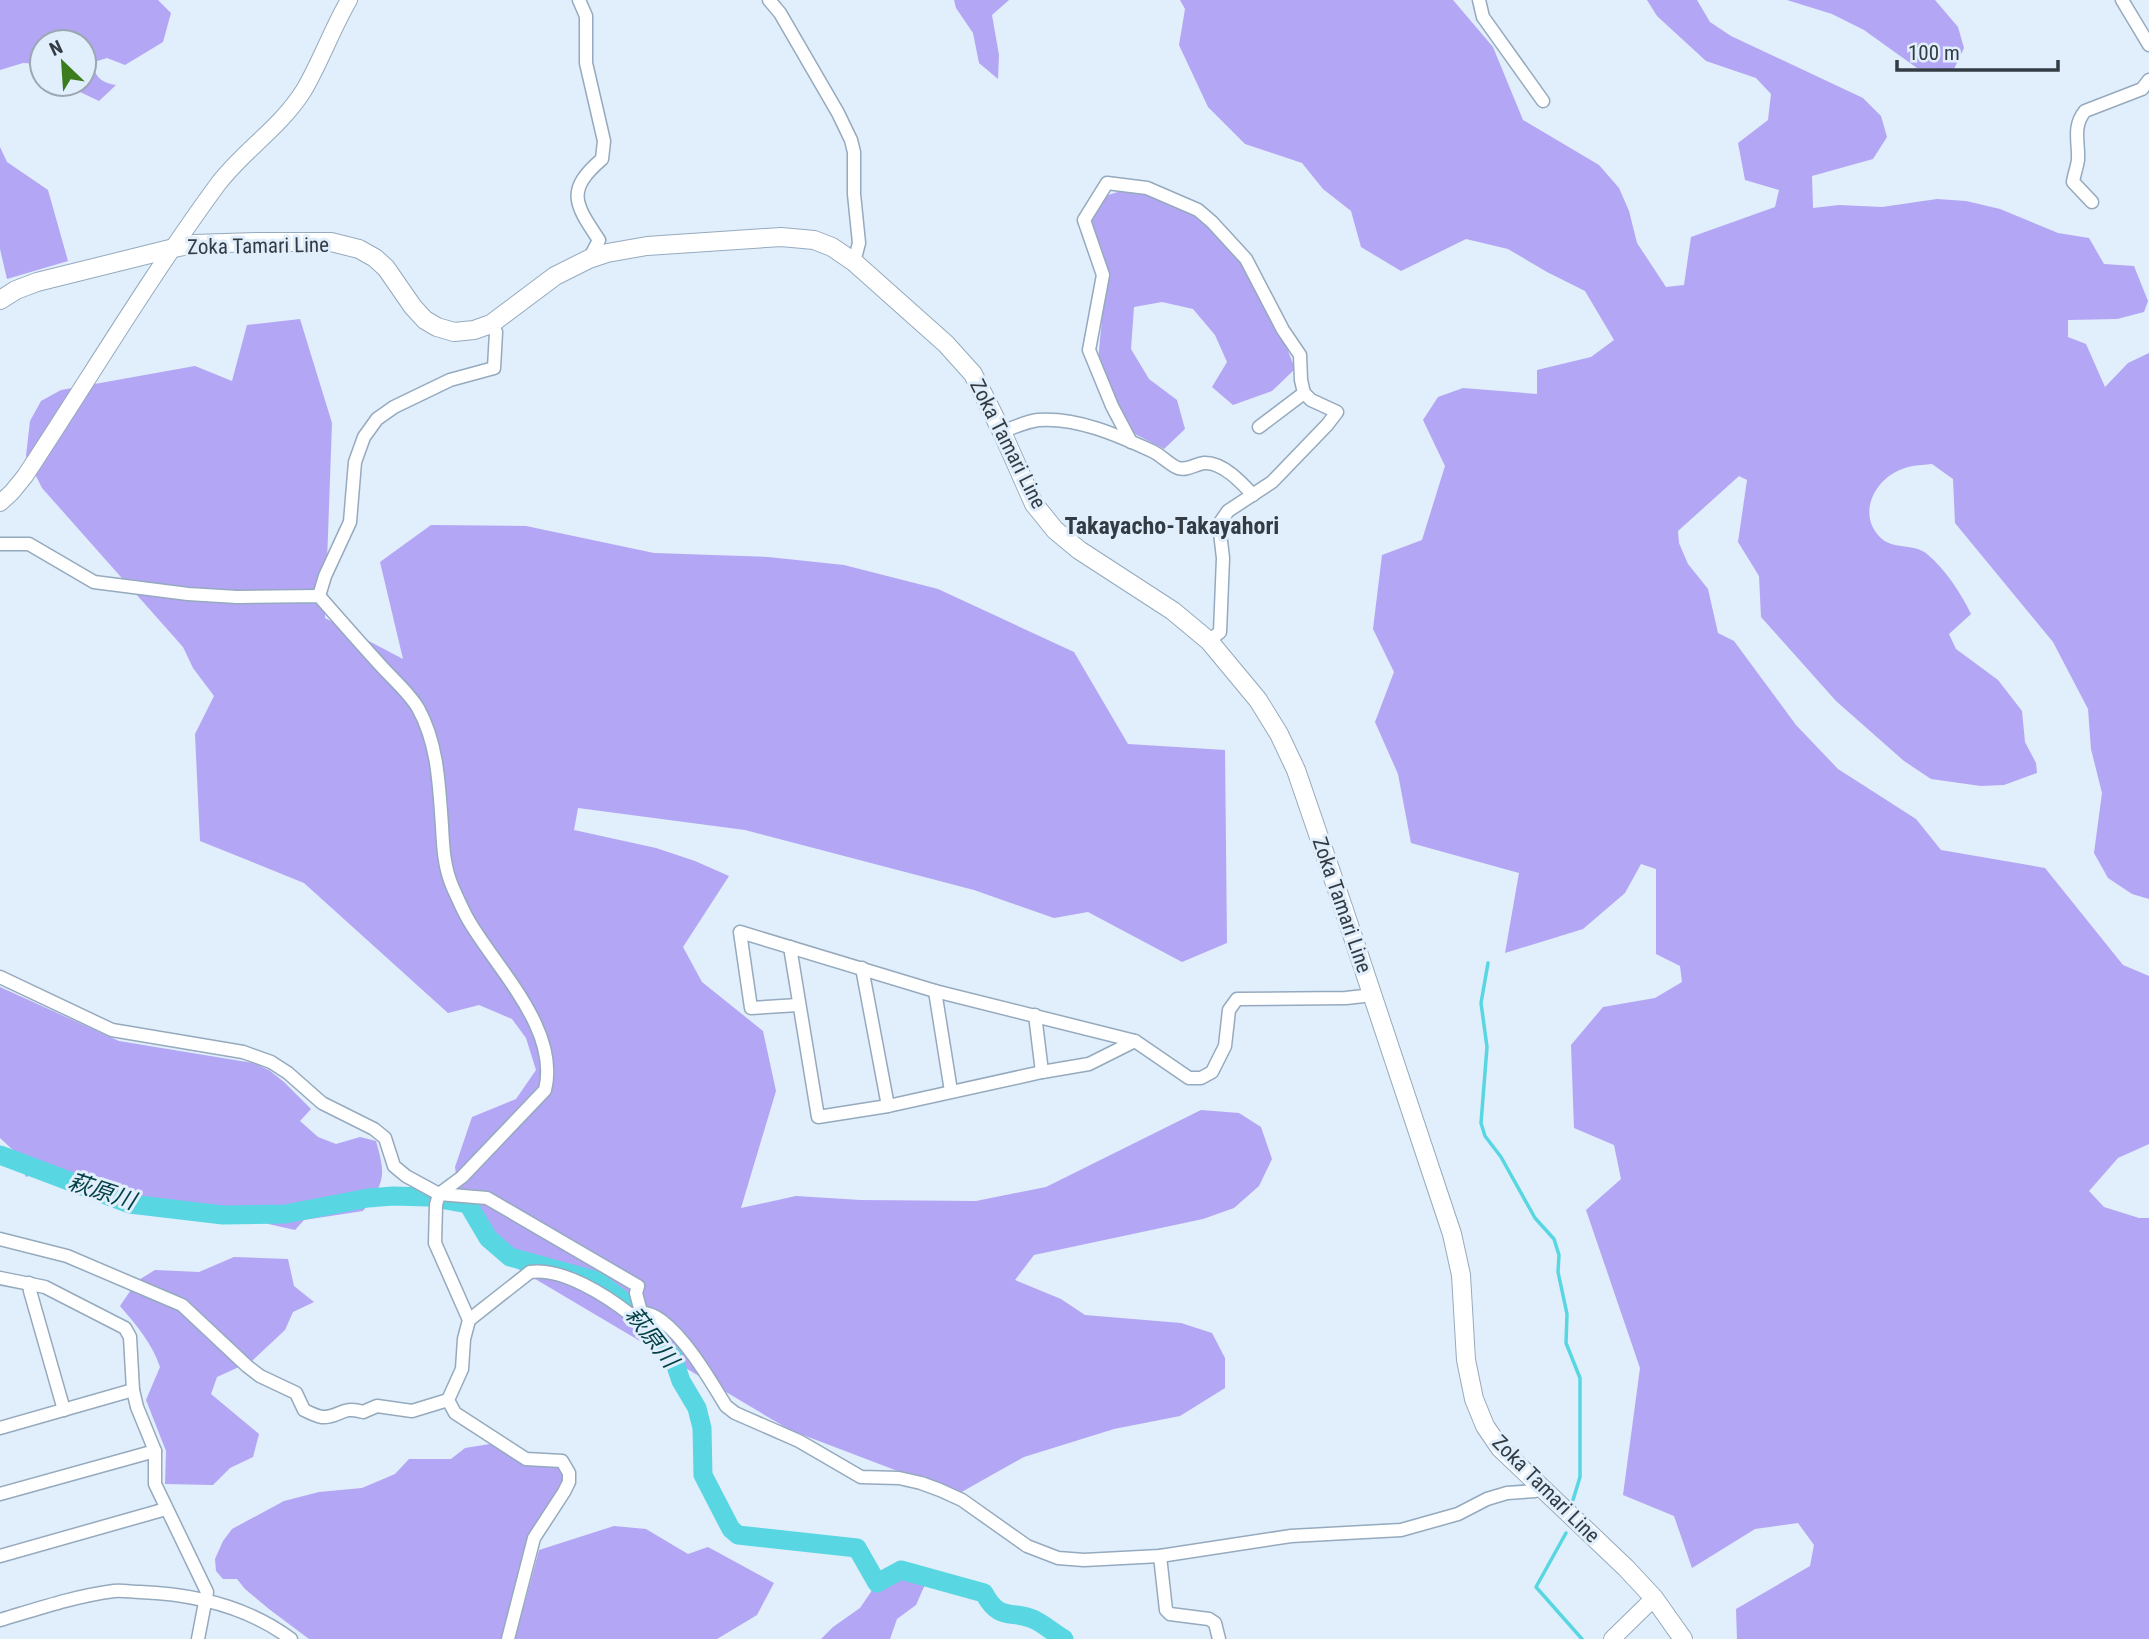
<svg xmlns="http://www.w3.org/2000/svg" width="2149" height="1639" font-family="'Roboto Condensed','Noto Sans JP',sans-serif">
  <style>
    .forest { fill: #b3a6f5 }
    .lines { fill: none; stroke-linecap: round; stroke-linejoin: round }
    .stream { stroke: #58d7e3; stroke-width: 3.5 }
    .river { stroke: #58d7e3; stroke-width: 19 }
    .minor-casing { stroke: #95aabe; stroke-width: 15 }
    .tertiary-casing { stroke: #95aabe; stroke-width: 18 }
    .secondary-casing { stroke: #95aabe; stroke-width: 20 }
    .minor { stroke: #fff; stroke-width: 12 }
    .tertiary { stroke: #fff; stroke-width: 16 }
    .secondary { stroke: #fff; stroke-width: 18 }
    .labels { text-anchor: middle; stroke-width: 6; stroke-linejoin: round; paint-order: stroke }
    .street-label { font-size: 21px; fill: #333c44; stroke: #e1eefb }
    .water-label { font-size: 23px; font-style: italic; fill: #034146; stroke: #e1eefb }
    .quarter-label { font-size: 24px; font-weight: bold; fill: #333c44; stroke: #e1eefb }
  </style>
  <rect width="100%" height="100%" fill="#e1eefb"/>
  <!-- forest -->
  <g class="forest">
    <path d="M0 0H158L171 13 163 42 125 65 107 58 97 61 93 67C97 79 103 83 116 85L99 101 80 92 71 84H84V42H42V64L23 63 0 70Z"/>
    <path d="M954 0H1009L992 15 999 55 998 79 979 63 973 33 956 8Z"/>
    <path d="M1180 0H1453L1493 47 1523 120 1599 165 1619 188 1629 211 1637 243 1666 287 1684 285 1691 237 1775 207 1779 190 1745 180 1738 143 1768 120 1771 94 1756 78 1706 61 1657 16 1647 0H1697L1710 22 1731 36 1863 98 1881 116 1887 137 1873 159 1812 176 1813 208 1839 205 1882 207 1937 199 1966 201 2000 209 2058 233 2089 238 2104 264 2134 266 2148 301 2144 312 2117 319 2068 320V337L2086 344 2105 387 2128 363 2149 353V899L2132 894 2108 878 2094 853 2102 793 2091 749 2088 709 2053 642 1955 523 1953 479 1932 464C1923 465 1913 465 1905 468 1875 477 1855 515 1882 539 1893 549 1916 544 1927 554 1945 569 1961 593 1971 614L1949 634 1956 649 1998 680 2022 711 2025 742 2036 763 2037 773 2004 785 1981 786 1931 779 1904 761 1836 701 1761 617 1759 576 1738 542 1747 480 1739 476 1678 531 1679 543 1688 564 1708 589 1718 633 1734 641 1796 725 1838 769 1916 819 1941 850 2045 868 2123 965 2149 976V1144L2118 1158 2089 1191 2104 1207 2139 1218H2149V1639H1737L1736 1609 1810 1566 1814 1545 1798 1523 1755 1529 1692 1568 1674 1516 1623 1495 1640 1368 1586 1210 1621 1179 1614 1145 1574 1128 1571 1045 1603 1007 1655 998 1682 982 1680 966 1656 954V869L1641 864 1625 893 1583 929 1505 953 1519 873 1411 843 1398 774 1375 722 1394 672 1373 629 1382 555 1422 540 1445 466 1423 420 1438 397 1463 388 1537 394V370L1591 357 1614 340 1585 291 1547 272 1508 249 1466 239 1401 271 1361 247 1351 211 1323 189 1302 163 1245 144 1208 107 1179 45 1185 9Z"/>
    <path d="M1787 0H1935L1958 27 1964 48 1954 69 1917 68 1864 30 1832 14Z"/>
    <path d="M0 147 7 162 48 190 68 261 7 279 0 249Z"/>
    <path d="M1121 191 1153 194 1197 214 1244 262 1280 330 1295 369 1272 391 1233 405 1212 387 1227 362 1215 335 1193 309 1162 302 1134 307 1131 349 1149 379 1177 400 1185 429 1164 449 1129 431 1098 361 1106 276 1090 224 1105 196Z"/>
    <path d="M300 319 332 423 325 618 403 659 380 562 431 525 526 526 654 553 768 557 844 565 938 589 1074 652 1128 744 1225 750 1227 943 1182 962 1088 912 1054 918 974 890 745 830 578 808 574 830 656 848 695 861 729 876 683 947 702 982 763 1031 776 1091 741 1208 796 1196 861 1200 976 1201 1046 1187 1201 1110 1239 1113 1261 1127 1272 1159 1259 1186 1234 1208 1203 1219 1034 1255 1015 1280 1061 1299 1085 1315 1181 1323 1212 1333 1225 1358V1388L1180 1416 1114 1429 1024 1457 958 1494 790 1430 515 1267 477 1234 459 1196 455 1167 472 1117 516 1099 536 1070 526 1038 512 1019 479 1005 448 1013 304 883 200 841 195 734 214 696 193 668 183 647 42 488 26 456 30 421 41 401 61 390 195 366 232 381 247 325Z"/>
    <path d="M0 987 119 1041 253 1063 269 1070 284 1082 311 1109 300 1121 318 1137 336 1144 360 1137 376 1141C386 1175 385 1183 363 1211L304 1220 295 1230 225 1214 106 1205 51 1168 26 1177 14 1151 0 1138Z"/>
    <path d="M234 1257 288 1259 294 1286 314 1302 293 1312 285 1330 252 1361 217 1377 211 1394 259 1434 253 1457 230 1468 213 1485 165 1484 166 1451 146 1400 160 1367C152 1343 137 1326 120 1306L137 1281 155 1270 199 1272Z"/>
    <path d="M490 1444 527 1463 556 1464 563 1471 565 1482 530 1536 502 1639H309L269 1609 245 1589 237 1579H223L216 1571 215 1559 223 1541 232 1529 284 1501 319 1492 362 1488 395 1474 409 1459H451L465 1448Z"/>
    <path d="M614 1526 646 1529 688 1554 708 1547 774 1583 757 1615 717 1639H515L539 1550Z"/>
    <path d="M903 1572 927 1580 916 1605 897 1619 890 1639H821L833 1627 860 1608 877 1583Z"/>
  </g>
  <g class="lines">
    <!-- stream -->
    <g class="stream">
      <path d="M1488 963 1481 1003 1487 1047 1481 1123 1485 1136 1501 1157 1535 1218 1554 1239 1559 1255 1558 1272 1567 1314 1566 1343 1580 1378V1477L1573 1500"/>
      <path d="M1566 1533 1536 1587 1582 1639"/>
    </g>
    <!-- river -->
    <path class="river" d="M0 1155 130 1204 223 1215 285 1214 368 1198 393 1196 428 1197 468 1204 488 1238 510 1257 597 1281 633 1308 646 1331 673 1357 681 1381 697 1408 702 1428 703 1475 731 1529 738 1535 857 1548 877 1583 901 1570 984 1593C1000 1623 1011 1609 1035 1620 1045 1625 1054 1633 1064 1639"/>
    <defs>
      <g id="minor">
        <path d="M579 0 586 16V63L604 141 602 159C566 190 574 203 599 240L589 259"/>
        <path d="M769 0 780 13 838 113 851 140 854 152V194L859 243 854 262"/>
        <path d="M1479 0 1483 17 1543 101"/>
        <path d="M2122 0 2149 45"/>
        <path d="M2092 202 2073 182C2074 175 2077 167 2078 160 2079 142 2072 127 2085 111L2142 89 2149 80"/>
        <path d="M1259 427 1304 393"/>
        <path d="M1002 432C1014 427 1025 422 1038 420 1077 417 1117 435 1152 451 1161 455 1171 466 1178 468 1188 471 1195 464 1204 463 1223 462 1242 483 1253 495"/>
        <path d="M1131 442 1112 406 1089 350 1103 275 1084 220 1107 183 1147 188 1198 210 1212 222 1246 259 1283 330 1300 355 1301 380 1304 393 1311 400 1337 412 1327 425 1272 482 1228 511 1219 524 1223 558 1220 632 1209 641"/>
        <path d="M0 544H29L94 582 188 594 237 597 319 596C340 620 361 644 383 668 394 680 409 693 418 708 438 744 439 785 442 826 443 847 444 868 453 888 458 899 463 911 469 921 497 969 560 1030 545 1090L462 1177 439 1194 436 1205 435 1243 469 1320 464 1339 462 1369 448 1400 455 1413 526 1459 562 1461 569 1473V1482L564 1492 534 1538 508 1639"/>
        <path d="M319 596 325 576 350 522 355 462 364 437 377 419 394 407 450 380 494 368 496 332 491 324"/>
        <path d="M790 947 818 1117 888 1106 1042 1072 1089 1064 1135 1041"/>
        <path d="M862 968 888 1106"/>
        <path d="M0 977 112 1030 243 1052 271 1062 288 1073 322 1103 374 1129 385 1138 394 1166 406 1176 439 1194 487 1198 638 1286 636 1293 641 1312"/>
        <path d="M935 991 951 1091"/>
        <path d="M798 1005 751 1008 740 932 935 991 1135 1041 1189 1078H1201L1212 1072 1225 1046 1229 1010 1237 999 1346 998 1373 995"/>
        <path d="M1035 1015 1042 1072"/>
        <path d="M0 1239 67 1256 182 1305 247 1366 260 1376 296 1393 304 1410C310 1413 316 1416 322 1417 339 1418 342 1405 363 1412L377 1406 412 1411 448 1400"/>
        <path d="M0 1278 45 1287 125 1328 130 1337 133 1390 137 1407 155 1451V1484L207 1592 198 1639"/>
        <path d="M29 1283 30 1291 64 1410"/>
        <path d="M469 1320 530 1272C562 1267 607 1296 631 1315 642 1311 653 1314 662 1321 687 1340 710 1380 726 1406L735 1413 799 1441 861 1477 899 1478 921 1483 940 1490 962 1500 1027 1546 1058 1558 1084 1560 1160 1556 1291 1536 1401 1530 1458 1514 1487 1499 1507 1493 1535 1491 1541 1487"/>
        <path d="M0 1428 133 1390"/>
        <path d="M0 1494 155 1451"/>
        <path d="M0 1556 166 1509"/>
        <path d="M1160 1556 1166 1610 1170 1614 1209 1619 1215 1623 1219 1639"/>
        <path d="M0 1620C37 1609 75 1596 114 1591 122 1590 132 1592 140 1592 194 1594 248 1607 291 1639"/>
      </g>
      <g id="tertiary">
        <path d="M0 503 12 492 25 476C89 379 149 278 218 184 244 150 281 127 304 90 321 61 332 29 349 0"/>
        <path d="M1612 1639 1654 1598"/>
      </g>
      <path id="secondary" d="M0 300 16 290 37 282 174 248 194 244 256 242H331L359 249 375 258 386 268 413 307 425 320 437 327 454 332 474 330 491 324 555 276 589 259 607 253 647 246 781 237 814 240 832 247 854 262 946 344 973 374 1002 432 1034 504 1055 530 1079 550 1173 611 1209 641 1258 700 1279 734 1296 770 1343 907 1452 1234 1461 1275 1466 1360 1474 1399 1485 1426 1500 1448 1626 1568 1654 1598 1683 1639"/>
    </defs>
    <!-- minor casing -->
    <use href="#minor" class="minor-casing"/>
    <!-- tertiary casing -->
    <use href="#tertiary" class="tertiary-casing"/>
    <!-- secondary casing -->
    <use href="#secondary" class="secondary-casing"/>
    <!-- minor -->
    <use href="#minor" class="minor"/>
    <!-- tertiary -->
    <use href="#tertiary" class="tertiary"/>
    <!-- secondary -->
    <use href="#secondary" class="secondary"/>
  </g>
  <g class="labels">
    <!-- street labels -->
    <g class="street-label">
      <text transform="translate(258 246) rotate(-1)" y="7">Zoka Tamari Line</text>
      <text transform="translate(1008 444) rotate(63)" y="7">Zoka Tamari Line</text>
      <text transform="translate(1342 905) rotate(71)" y="7">Zoka Tamari Line</text>
      <text transform="translate(1546 1489) rotate(45)" y="7">Zoka Tamari Line</text>
    </g>
    <!-- water labels -->
    <g class="water-label">
      <text transform="translate(102 1191) rotate(18)" y="8">萩原川</text>
      <text transform="translate(652 1337) rotate(52)" y="8">萩原川</text>
    </g>
    <!-- quarter labels -->
    <g class="quarter-label">
      <text x="1172" y="534">Takayacho-Takayahori</text>
    </g>
  </g>
  <!-- north arrow -->
  <g transform="translate(63 63) rotate(335)"><circle r="33" fill="#e1eefb" stroke="#9ba7b2" stroke-width="2"/>
  <path d="M0-5L12 26L0 18L-12 26Z" fill="#3b7d1e"/>
  <text y="-10" font-size="19" font-weight="bold" text-anchor="middle" fill="#333c44">N</text>
  </g>
  <!-- scale -->
  <path d="M1897 60v10h161v-10" fill="none" stroke="#333c44" stroke-width="3.5"/>
  <text x="1908" y="60" font-size="21" fill="#333c44" stroke="#e1eefb" stroke-width="5" paint-order="stroke">100 m</text>
</svg>
